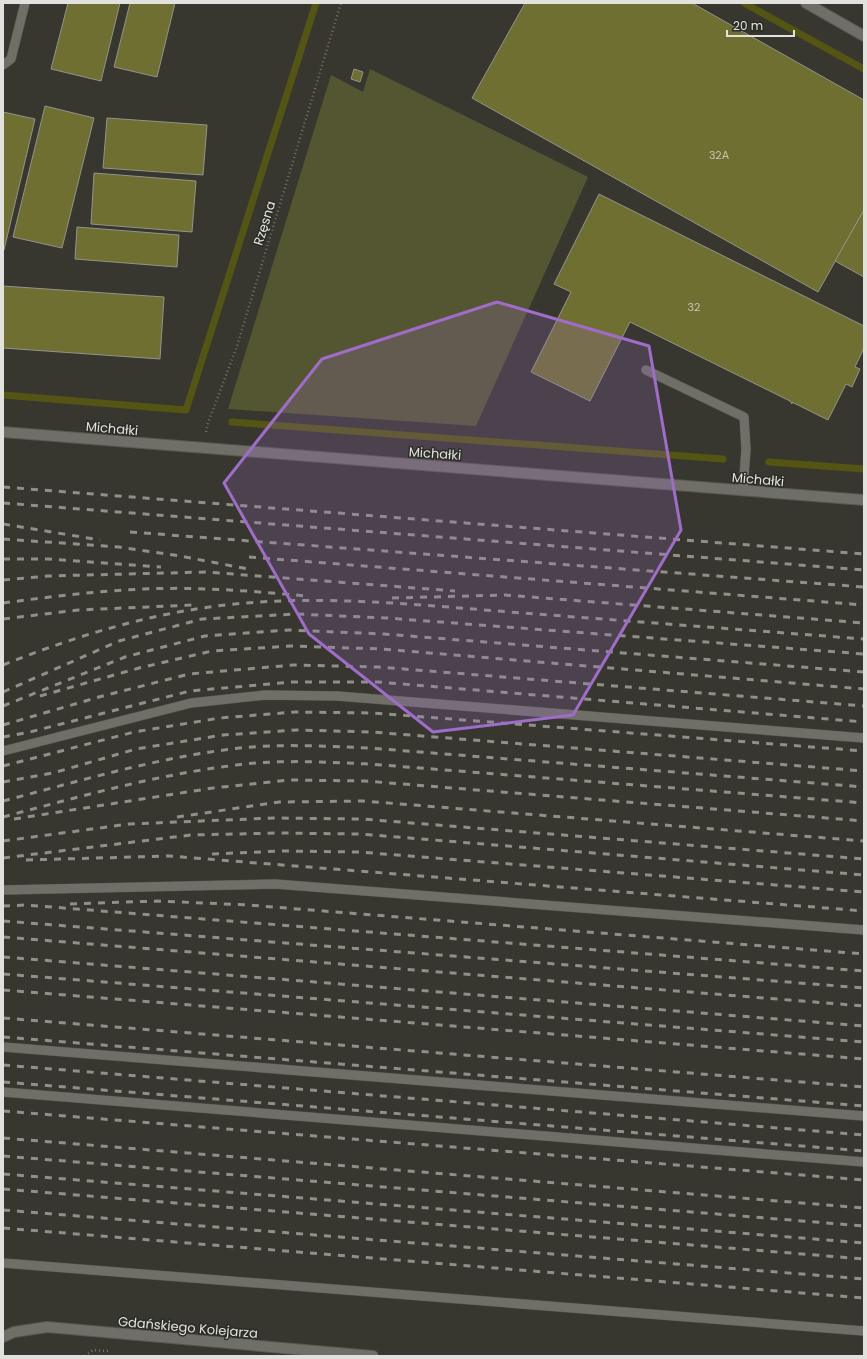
<svg xmlns="http://www.w3.org/2000/svg" width="867" height="1359" font-family="Poppins,sans-serif">
  <style>
    .green { fill: #545632 }
    .lines { fill: none; stroke-linecap: round; stroke-linejoin: round }
    .stream { stroke: #545513; stroke-width: 7 }
    .building { fill: #6e6f31; stroke: #93948c }
    .lane-casing { stroke: #55564f; stroke-width: 10 }
    .street-casing { stroke: #55564f; stroke-width: 12 }
    .secondary-casing { stroke: #55564f; stroke-width: 12 }
    .path { stroke: #71716b; stroke-width: 2.5; stroke-dasharray: 1 3; stroke-linecap: butt }
    .lane { stroke: #6f6f68; stroke-width: 9 }
    .street { stroke: #6f6f68; stroke-width: 10 }
    .secondary { stroke: #6f6f68; stroke-width: 10 }
    .rail { stroke: #90908a; stroke-width: 3; stroke-dasharray: 7 7; stroke-linecap: butt }
    .marked { fill: #9f6cca; fill-opacity: 0.2; stroke: #9f6cca; stroke-width: 3; stroke-linejoin: round }
    .labels { text-anchor: middle; stroke-width: 3; stroke-linejoin: round; paint-order: stroke }
    .number-label { font-size: 11px; fill: #c4c5b2 }
    .street-label { font-size: 13px; fill: #e1e2dd; stroke: #2d2d27 }
  </style>
  <rect width="100%" height="100%" fill="#373730"/>
  <!-- green -->
  <path class="green" d="M370 69 588 177 476 426 228 409 331 75 363 92Z"/>
  <g class="lines">
    <!-- stream -->
    <g class="stream">
      <path d="M744 3 864 69"/>
      <path d="M3 395 186 410 316 3"/>
      <path d="M232 422 723 459"/>
      <path d="M769 462 864 469"/>
    </g>
  </g>
  <!-- building -->
  <g class="building">
    <path d="M68 3H120L101 81 51 69Z"/>
    <path d="M130 3H175L157 77 114 67Z"/>
    <path d="M525 3H692L864 100V210L818 292 472 98Z"/>
    <path d="M354 69 363 72 360 82 351 79Z"/>
    <path d="M45 106 94 118 62 248 13 237Z"/>
    <path d="M3 112 35 119 4 250H3Z"/>
    <path d="M107 118 207 125 203 175 103 168Z"/>
    <path d="M94 173 196 181 192 232 91 224Z"/>
    <path d="M599 194 864 326V348L855 367 860 369 852 387 846 384 828 420 792 402V404L790 401 630 322 590 401 531 372 571 292 554 284Z"/>
    <path d="M864 210V277L835 261Z"/>
    <path d="M77 227 179 235 177 267 75 259Z"/>
    <path d="M3 286 164 297 160 359 3 348Z"/>
  </g>
  <g class="lines">
    <defs>
      <g id="lane">
        <path d="M3 65 11 59 25 3"/>
        <path d="M646 370 744 417 746 449 743 491"/>
        <path d="M3 751 191 703 265 695 337 696 864 738"/>
        <path d="M3 890 275 884 864 930"/>
        <path d="M3 1047 864 1116"/>
        <path d="M3 1092 864 1162"/>
        <path d="M3 1263 864 1331"/>
      </g>
      <g id="street">
        <path d="M806 3 864 36"/>
        <path d="M3 1337 14 1332 47 1327 373 1356"/>
      </g>
      <path id="secondary" d="M3 432 864 500"/>
    </defs>
    <!-- lane casing -->
    <use href="#lane" class="lane-casing"/>
    <!-- street casing -->
    <use href="#street" class="street-casing"/>
    <!-- secondary casing -->
    <use href="#secondary" class="secondary-casing"/>
    <!-- path -->
    <g class="path">
      <path d="M206 432 208 423 237 346 341 3"/>
      <path d="M85 1356 93 1350 108 1351"/>
    </g>
    <!-- lane -->
    <use href="#lane" class="lane"/>
    <!-- street -->
    <use href="#street" class="street"/>
    <!-- secondary -->
    <use href="#secondary" class="secondary"/>
    <!-- rail -->
    <g class="rail">
      <path d="M3 487 864 554"/>
      <path d="M3 503 864 570"/>
      <path d="M3 524 100 540"/>
      <path d="M130 532 864 587"/>
      <path d="M3 539 119 547 180 556 248 569"/>
      <path d="M249 557 864 605"/>
      <path d="M3 559H48L161 567"/>
      <path d="M3 580 48 576 206 572 455 591"/>
      <path d="M392 598 505 595 864 623"/>
      <path d="M3 603C70 594 138 586 206 589 239 590 273 593 306 596"/>
      <path d="M3 619 78 610 193 605"/>
      <path d="M3 665C78 635 154 612 235 604 327 595 419 605 510 612 628 621 746 630 864 639"/>
      <path d="M3 692 119 641 202 619 296 614 387 618 864 654"/>
      <path d="M40 696 139 668 212 651 291 646 382 649 864 689"/>
      <path d="M3 706 125 657 205 636 289 630 384 634 864 672"/>
      <path d="M3 725 99 697 189 674 293 665 379 667 864 706"/>
      <path d="M3 737 30 732 190 691 292 682H378L864 722"/>
      <path d="M3 766 134 732 220 718 295 712 373 713 864 751"/>
      <path d="M3 782 53 773 136 749 223 735 297 730 372 732 864 771"/>
      <path d="M3 801C76 782 149 760 224 750 272 743 321 746 369 748L864 787"/>
      <path d="M3 817C78 797 152 776 229 766 275 759 322 762 369 764L864 803"/>
      <path d="M177 817 279 802 363 801 864 841"/>
      <path d="M14 819 213 788 290 780 365 781 864 821"/>
      <path d="M3 841 129 824 274 818 362 819 864 859"/>
      <path d="M212 854 282 851 359 852 864 892"/>
      <path d="M3 858 191 835 279 833 360 834 864 875"/>
      <path d="M26 860 169 856 864 911"/>
      <path d="M70 904 158 901 248 905 864 954"/>
      <path d="M3 906 26 905 864 971"/>
      <path d="M3 921 864 988"/>
      <path d="M3 937 864 1006"/>
      <path d="M3 957 864 1026"/>
      <path d="M3 974 864 1042"/>
      <path d="M3 990 864 1059"/>
      <path d="M3 1018 864 1087"/>
      <path d="M3 1037 864 1106"/>
      <path d="M3 1065 864 1135"/>
      <path d="M3 1082 864 1151"/>
      <path d="M3 1111 864 1180"/>
      <path d="M3 1138 864 1208"/>
      <path d="M3 1156 864 1226"/>
      <path d="M3 1174 864 1243"/>
      <path d="M3 1189 864 1259"/>
      <path d="M3 1210 864 1279"/>
      <path d="M3 1228 864 1298"/>
    </g>
  </g>
  <!-- marked area -->
  <path class="marked" d="M497 302 649 346 681 530 573 715 433 732 309 634 224 483 322 359Z"/>
  <g class="labels">
    <!-- number labels -->
    <g class="number-label">
      <text x="719" y="159">32A</text>
      <text x="694" y="311">32</text>
    </g>
    <!-- street labels -->
    <g class="street-label">
      <text transform="translate(264 223) rotate(-73)" y="5">Rzęsna</text>
      <text transform="translate(112 428) rotate(5)" y="5">Michałki</text>
      <text transform="translate(435 453) rotate(4)" y="5">Michałki</text>
      <text transform="translate(758 479) rotate(5)" y="5">Michałki</text>
      <text transform="translate(188 1327) rotate(5)" y="5">Gdańskiego Kolejarza</text>
    </g>
  </g>
  <!-- border -->
  <rect width="867" height="1359" fill="none" stroke="#e1e2dd" stroke-width="8"/>
  <!-- scale -->
  <path d="M727 30v6h67v-6" fill="none" stroke="#e1e2dd" stroke-width="2"/>
  <text x="733" y="30" font-size="12" fill="#e1e2dd" stroke="#2d2d27" stroke-width="3" paint-order="stroke">20 m</text>
</svg>
